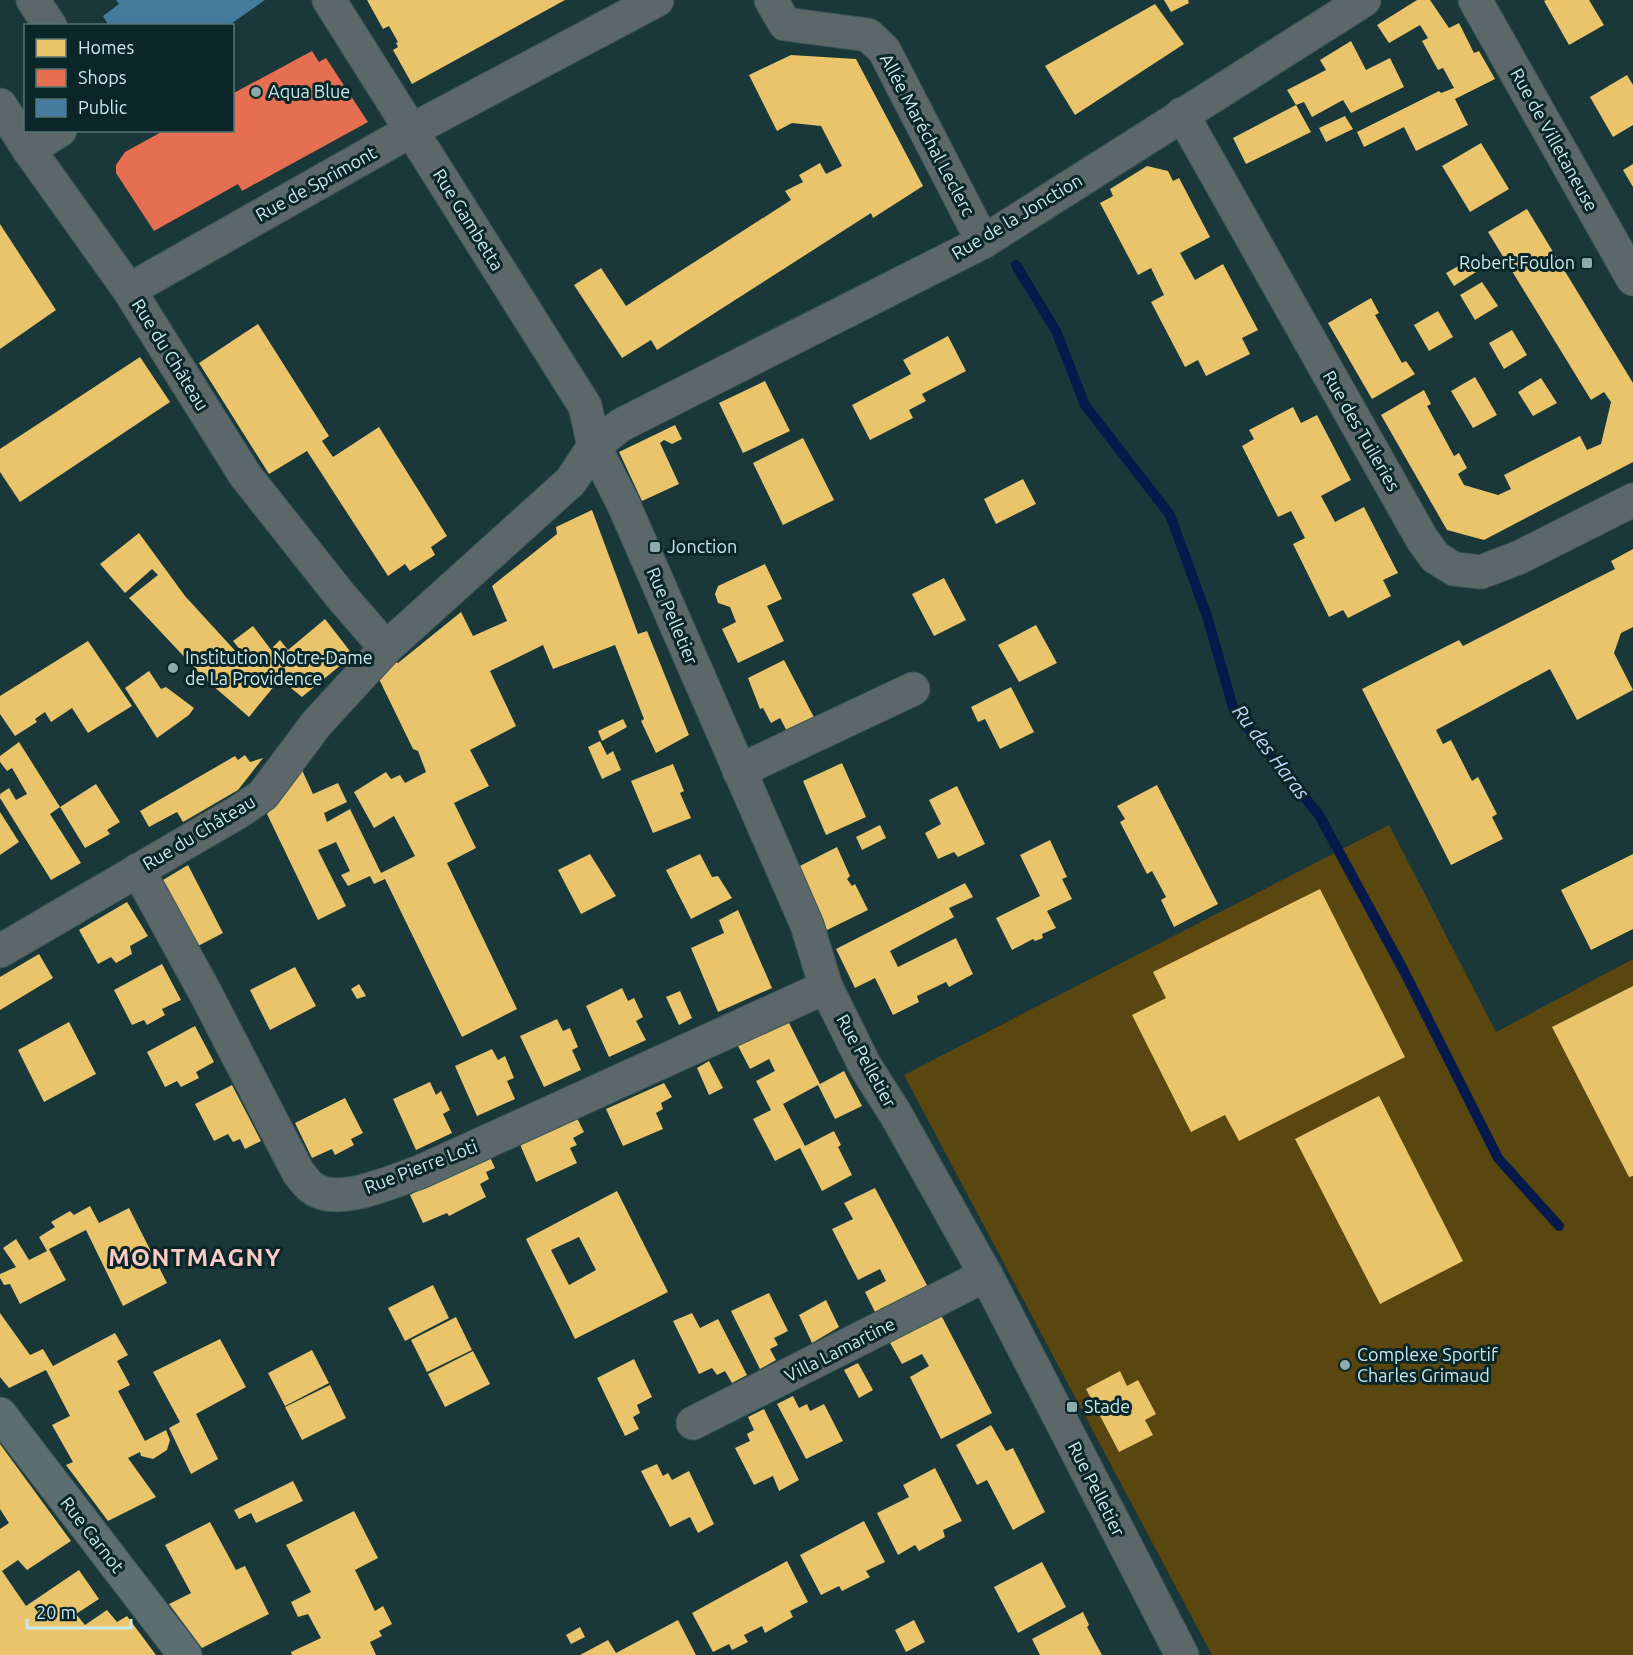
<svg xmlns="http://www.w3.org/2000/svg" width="1633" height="1655" font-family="Ubuntu,sans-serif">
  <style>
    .green { fill: #59470f }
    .homes { fill: #e9c46a; fill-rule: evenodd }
    .shops { fill: #e76f51 }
    .public { fill: #457b9d }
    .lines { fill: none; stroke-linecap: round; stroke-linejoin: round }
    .stream { stroke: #051a4a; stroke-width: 10 }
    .minor-casing { stroke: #3c5557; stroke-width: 35 }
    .major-casing { stroke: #3c5557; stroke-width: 35 }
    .minor { stroke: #5b6768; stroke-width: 33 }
    .major { stroke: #5d6e70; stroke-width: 33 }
    .poi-dot { fill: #8cabad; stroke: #0a2628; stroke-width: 2 }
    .labels { text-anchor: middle; stroke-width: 6; stroke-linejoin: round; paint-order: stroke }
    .poi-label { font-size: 18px; fill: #cae9ec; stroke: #0a2628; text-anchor: start }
    .street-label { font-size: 18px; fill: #cae9ec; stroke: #0a2628 }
    .water-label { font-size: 20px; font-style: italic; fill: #c4d6f9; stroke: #0a2628 }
    .district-label { font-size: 24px; font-weight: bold; letter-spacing: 1.5px; fill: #fecac6; stroke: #0a2628 }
  </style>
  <rect width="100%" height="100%" fill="#1a3739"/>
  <!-- green -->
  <path class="green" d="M1389 825 1496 1032 1633 959V1655H1212L904 1075Z"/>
  <!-- homes -->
  <g class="homes">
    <path d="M367 0H565L412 84 393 50 398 47 396 43 398 42 389 26 383 29Z"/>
    <path d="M1164 0H1188L1189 3 1171 12Z"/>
    <path d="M1417 0H1430L1449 28 1459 23 1474 53 1479 51 1495 79 1455 99 1468 125 1416 151 1404 127 1364 147 1357 132 1439 91 1441 93 1454 88 1443 68 1438 70 1422 41 1428 38 1420 25 1389 43 1377 25Z"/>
    <path d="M1546 0H1589L1604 25 1569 45 1544 1Z"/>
    <path d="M1155 4 1184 44 1075 115 1045 66Z"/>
    <path d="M1351 41 1366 70 1390 58 1404 87 1351 113 1343 100 1312 117 1304 102 1296 105 1287 90 1326 70 1320 60Z"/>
    <path d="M791 55 856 59 923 186 873 218 871 213 657 350 651 340 622 358 574 285 601 268 626 306 791 200 785 191 803 182 799 175 820 163 826 174 842 166 821 126 792 123 777 131 749 75Z"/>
    <path d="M1627 75 1633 85V125L1613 137 1590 97Z"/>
    <path d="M1296 105 1311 132 1246 164 1233 138Z"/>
    <path d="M1345 116 1353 129 1326 142 1319 128Z"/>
    <path d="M1481 143 1509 189 1470 212 1442 166Z"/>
    <path d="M1633 164V187L1623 170Z"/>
    <path d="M1147 166 1168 171 1173 181 1179 178 1210 237 1180 253 1195 280 1223 264 1258 330 1242 338 1250 354 1206 376 1198 360 1185 367 1151 302 1164 295 1151 268 1138 275 1100 203 1113 196 1110 189Z"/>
    <path d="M1527 209 1633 383V462L1484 540 1447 530 1381 415 1424 390 1431 404 1427 406 1454 456 1459 453 1467 468 1458 474 1464 485 1498 495 1511 489 1504 475 1580 436 1587 450 1601 444 1611 402 1604 392 1591 400 1488 232Z"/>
    <path d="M0 224 56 310 0 349Z"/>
    <path d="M1469 260 1476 272 1454 286 1446 273Z"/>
    <path d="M1482 282 1498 306 1475 320 1460 295Z"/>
    <path d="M1371 298 1379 313 1375 315 1402 363 1406 361 1415 374 1372 399 1328 323Z"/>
    <path d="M1438 311 1453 337 1429 351 1414 325Z"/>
    <path d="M258 324 329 436 322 441 333 457 379 427 447 536 431 547 435 555 410 571 405 564 388 576 307 451 269 474 199 363Z"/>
    <path d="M1512 330 1527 355 1504 369 1489 343Z"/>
    <path d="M948 336 966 371 922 394 926 401 909 410 913 418 870 440 852 405 911 374 903 360Z"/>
    <path d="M140 357 170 402 20 502 0 472V449Z"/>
    <path d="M1475 377 1497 415 1473 428 1451 391Z"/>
    <path d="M1541 378 1557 403 1533 416 1518 392Z"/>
    <path d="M765 381 790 431 743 453 719 403Z"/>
    <path d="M1293 407 1301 423 1317 415 1351 480 1321 496 1335 522 1364 507 1398 573 1383 580 1391 596 1348 618 1343 610 1329 617 1293 544 1305 538 1291 511 1278 517 1242 446 1254 439 1249 430Z"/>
    <path d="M675 425 682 439 672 444 664 440 660 443 679 484 642 501 619 452Z"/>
    <path d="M803 438 834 500 783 525 753 463Z"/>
    <path d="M1023 479 1036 504 996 524 984 499Z"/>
    <path d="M592 510 638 634 647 631 689 735 656 753 641 721 644 719 615 645 553 669 543 645 490 671 516 726 470 750 489 786 454 803 476 848 447 863 517 1009 462 1037 385 879 374 884 370 876 348 886 341 875 350 871 336 842 318 850 346 906 318 920 267 814 302 770 313 794 338 783 347 802 324 813 327 822 350 809 381 873 415 856 394 816 374 828 354 792 386 772 391 779 400 775 405 783 426 772 418 751 413 749 379 679 394 661 398 663 461 612 473 636 507 621 492 586 557 534 556 527Z"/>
    <path d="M139 533 185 596 239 655 242 652 233 641 253 626 278 659 280 656 273 647 280 640 288 650 325 619 353 655 302 697 280 679 249 717 205 679 129 598 158 575 152 569 125 593 100 564Z"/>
    <path d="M1633 549V627L1621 633 1614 653 1633 690 1577 720 1550 669 1436 730 1443 744 1451 740 1472 781 1478 777 1497 814 1492 817 1503 839 1451 865 1362 689 1459 640 1463 646 1615 569 1611 561Z"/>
    <path d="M765 564 782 599 767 606 784 641 738 663 722 629 736 622 730 607 718 603 715 594 718 586Z"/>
    <path d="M944 578 966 620 934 636 912 594Z"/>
    <path d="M1036 625 1057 663 1019 682 998 645Z"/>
    <path d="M88 641 132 706 88 733 72 708 51 722 45 712 35 719 37 722 15 736 0 714V696Z"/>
    <path d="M784 660 818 725 791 739 780 718 771 723 763 708 760 709 748 678Z"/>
    <path d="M149 671 161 689 166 687 194 708 189 715 157 738 125 688Z"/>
    <path d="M1011 687 1034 732 1000 749 985 719 978 722 971 707Z"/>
    <path d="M623 719 627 727 602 741 598 731Z"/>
    <path d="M600 741 607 755 613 751 621 770 602 779 588 747Z"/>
    <path d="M19 742 60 807 50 814 81 863 51 880 0 798V794L9 788 16 800 27 794 12 768 7 771 0 762V756Z"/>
    <path d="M245 755 250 762 263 758 238 790 183 822 177 812 149 827 140 811 235 756 238 760Z"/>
    <path d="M842 763 866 817 826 835 803 781Z"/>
    <path d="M673 764 684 791 680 793 691 818 653 833 631 781Z"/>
    <path d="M96 784 120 822 107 830 110 834 85 848 60 807Z"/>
    <path d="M1157 785 1218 904 1174 927 1161 900 1166 897 1152 871 1147 874 1120 822 1125 819 1117 806Z"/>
    <path d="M957 786 985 844 958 857 954 852 938 859 925 833 941 824 929 800Z"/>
    <path d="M0 812 19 842 0 855Z"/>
    <path d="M880 825 886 838 862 850 856 837Z"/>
    <path d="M1050 840 1067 877 1062 879 1072 899 1047 911 1056 928 1042 934 1043 938 1035 941 1033 939 1012 950 996 918 1040 896 1020 855Z"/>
    <path d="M837 847 850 876 847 879 852 886 855 884 868 910 827 930 796 868Z"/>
    <path d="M590 854 616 896 581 914 558 870Z"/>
    <path d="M700 854 712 877 718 876 732 898 691 919 666 870Z"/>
    <path d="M1633 854V929L1591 950 1561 890Z"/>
    <path d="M188 865 223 933 198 946 163 880Z"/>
    <path d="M965 883 973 897 949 908 954 917 890 951 898 967 956 938 973 974 949 987 946 982 917 996 919 1002 893 1015 875 978 855 988 836 949Z"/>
    <path d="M1320 889 1405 1057 1239 1141 1225 1115 1191 1132 1132 1015 1166 998 1153 972Z"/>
    <path d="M127 902 148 936 130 946 132 954 116 963 111 957 98 964 79 930Z"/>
    <path d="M738 910 772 988 718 1012 691 948 724 933 719 920Z"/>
    <path d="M39 954 53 978 0 1010V977Z"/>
    <path d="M162 964 181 1000 162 1009 165 1015 147 1025 144 1020 132 1025 114 990Z"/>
    <path d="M295 967 316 1006 270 1030 250 990Z"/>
    <path d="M359 984 366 996 357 999 351 989Z"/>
    <path d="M1633 986V1176L1629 1177 1552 1027Z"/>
    <path d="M622 988 628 1001 634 998 643 1017 636 1021 646 1040 609 1057 586 1006Z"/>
    <path d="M680 991 692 1018 679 1025 666 997Z"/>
    <path d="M557 1019 563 1031 570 1028 578 1047 572 1050 581 1070 544 1087 520 1036Z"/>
    <path d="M787 1019 820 1084 844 1071 862 1106 835 1119 818 1085 783 1104 805 1146 834 1131 841 1145 838 1147 852 1175 822 1191 800 1148 775 1161 753 1119 771 1110 756 1081 775 1071 769 1059 750 1069 737 1044Z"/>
    <path d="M69 1022 96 1074 44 1102 18 1050Z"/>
    <path d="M195 1026 214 1062 196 1072 199 1078 181 1087 177 1081 165 1087 147 1052Z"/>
    <path d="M492 1049 498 1060 505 1056 514 1078 507 1081 515 1099 477 1116 455 1066Z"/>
    <path d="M709 1061 723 1088 709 1095 697 1068Z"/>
    <path d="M430 1082 436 1095 441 1091 450 1110 443 1114 452 1133 416 1150 393 1099Z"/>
    <path d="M664 1083 672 1097 661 1103 663 1109 656 1113 663 1129 623 1146 606 1109Z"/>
    <path d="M232 1085 261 1141 245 1149 240 1139 233 1142 228 1134 214 1141 195 1104Z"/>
    <path d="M1379 1096 1463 1261 1380 1304 1295 1139Z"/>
    <path d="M345 1098 363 1133 351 1139 354 1145 335 1155 332 1149 312 1158 295 1123Z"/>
    <path d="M577 1118 584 1132 573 1138 577 1145 570 1148 577 1163 536 1182 519 1142Z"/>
    <path d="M488 1153 495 1168 486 1172 489 1179 480 1184 486 1197 449 1216 447 1213 423 1223 410 1195Z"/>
    <path d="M875 1188 929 1289 877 1316 865 1292 886 1281 880 1269 858 1280 832 1229 853 1219 844 1203Z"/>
    <path d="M617 1191 668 1292 575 1339 526 1239ZM579 1237 596 1270 569 1285 551 1250Z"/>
    <path d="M90 1206 99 1223 129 1208 167 1283 123 1306 86 1230 49 1249 66 1280 20 1304 10 1284 4 1285 0 1278V1274L16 1267 3 1248 16 1239 29 1260 47 1251 39 1237 55 1227 51 1222 70 1211 74 1215Z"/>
    <path d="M433 1285 449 1318 405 1341 388 1308Z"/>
    <path d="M769 1293 788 1331 774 1338 778 1345 770 1349 776 1360 760 1369 731 1311Z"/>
    <path d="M826 1300 839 1327 812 1343 799 1315Z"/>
    <path d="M0 1313 30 1355 43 1349 53 1366 115 1333 128 1355 117 1361 130 1385 118 1391 145 1441 166 1430 170 1440 167 1450 153 1459 141 1456 140 1452 128 1458 156 1497 108 1521 66 1465 73 1462 52 1425 70 1416 46 1370 9 1388 0 1377Z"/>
    <path d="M692 1313 700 1328 718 1319 747 1375 732 1383 725 1371 717 1375 712 1368 699 1374 673 1321Z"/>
    <path d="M941 1315 992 1413 941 1439 910 1377 929 1366 922 1354 902 1364 889 1341Z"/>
    <path d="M456 1317 472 1350 427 1372 411 1340Z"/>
    <path d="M220 1339 246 1387 196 1414 218 1459 191 1474 169 1428 180 1422 153 1372Z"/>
    <path d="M312 1350 329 1383 285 1406 268 1373Z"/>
    <path d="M473 1351 490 1384 445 1407 428 1374Z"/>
    <path d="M634 1359 652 1397 637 1405 640 1413 633 1417 639 1429 625 1436 597 1378Z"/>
    <path d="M858 1363 873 1390 859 1398 844 1370Z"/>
    <path d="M1120 1371 1127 1386 1138 1380 1156 1414 1145 1420 1153 1435 1119 1452 1086 1389Z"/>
    <path d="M330 1385 346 1418 302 1440 285 1407Z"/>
    <path d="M793 1396 799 1408 807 1404 810 1411 824 1404 843 1441 806 1459 777 1404Z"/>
    <path d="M764 1409 799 1480 779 1491 773 1476 754 1485 735 1448 750 1441 747 1434 754 1430 748 1417Z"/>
    <path d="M991 1425 1006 1451 1013 1448 1045 1512 1013 1530 987 1480 977 1485 956 1445Z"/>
    <path d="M0 1444 71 1541 27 1570 18 1560 2 1571 26 1606 79 1570 99 1599 76 1614 85 1625 107 1610 117 1622 127 1616 156 1655H0V1529L9 1523 0 1509Z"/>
    <path d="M657 1464 663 1476 668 1473 672 1480 689 1471 714 1524 698 1533 690 1517 670 1527 641 1471Z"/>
    <path d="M935 1468 962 1521 943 1530 945 1537 919 1551 915 1545 898 1555 877 1513 909 1497 903 1485Z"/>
    <path d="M293 1481 303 1501 256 1523 251 1513 239 1519 234 1510Z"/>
    <path d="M354 1511 378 1558 355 1570 375 1611 383 1606 392 1624 379 1631 382 1636 370 1642 376 1655H292L291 1652 321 1638 308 1614 298 1617 291 1602 311 1592 286 1545Z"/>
    <path d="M864 1521 885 1562 866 1571 870 1577 842 1591 839 1586 821 1595 800 1555Z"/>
    <path d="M210 1522 236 1570 245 1566 269 1614 202 1648 169 1604 191 1593 165 1545Z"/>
    <path d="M787 1561 808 1602 790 1611 793 1617 765 1633 762 1626 744 1635 748 1642 732 1650 729 1644 713 1652 692 1613Z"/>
    <path d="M1042 1562 1066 1607 1018 1633 994 1587Z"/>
    <path d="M1083 1612 1089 1625 1087 1627 1102 1655H1040L1032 1639Z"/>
    <path d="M678 1620 696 1655H580L608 1640 616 1653Z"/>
    <path d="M914 1620 925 1642 906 1652 895 1630Z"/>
    <path d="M580 1627 585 1637 571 1644 566 1635Z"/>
  </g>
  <!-- shops -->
  <path class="shops" d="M312 51 319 62 326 58 368 122 242 191 238 184 154 231 116 173V165L125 152 165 130H232V94Z"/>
  <!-- public -->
  <path class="public" d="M116 0H265L228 26H109L103 16 119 4Z"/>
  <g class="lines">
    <!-- stream -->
    <path class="stream" d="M1016 265 1056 331 1085 405 1170 515 1207 616 1234 711 1319 815 1404 971 1498 1158 1559 1226"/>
    <defs>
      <g id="minor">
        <path d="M33 0 50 26"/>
        <path d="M329 0 585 406 594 446 623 503 807 925 826 987 865 1066 895 1113 986 1275 1182 1655"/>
        <path d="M771 0 785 24 868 35 884 50 983 242"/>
        <path d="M1475 0 1633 279"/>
        <path d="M0 105 29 150 60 130"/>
        <path d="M1182 114 1422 539 1435 557 1454 569 1481 572 1520 557 1633 500"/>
        <path d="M29 150 129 290 412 130 657 0"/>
        <path d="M129 290 245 475 340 595 386 648"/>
        <path d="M739 771 913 689"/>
        <path d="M138 870 206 994 298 1172C302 1177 306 1183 311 1187 337 1208 392 1181 420 1172L826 987"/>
        <path d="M0 951 240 811 263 795 317 723 386 648 571 481 594 446 621 425 983 242 1364 0"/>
        <path d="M693 1423 986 1275"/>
      </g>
      <path id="major" d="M0 1414 185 1655"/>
    </defs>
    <!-- minor casing -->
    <use href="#minor" class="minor-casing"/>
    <!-- major casing -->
    <use href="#major" class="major-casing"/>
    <!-- minor -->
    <use href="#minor" class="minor"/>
    <!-- major -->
    <use href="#major" class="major"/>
  </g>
  <!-- markers -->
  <g class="poi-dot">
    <circle cx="256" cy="92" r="6"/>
    <rect x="1581" y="257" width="12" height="12" rx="3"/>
    <rect x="649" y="541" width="12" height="12" rx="3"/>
    <circle cx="173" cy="668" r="6"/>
    <circle cx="1345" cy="1365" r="6"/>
    <rect x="1066" y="1401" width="12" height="12" rx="3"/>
  </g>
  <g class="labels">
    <!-- poi labels -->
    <g class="poi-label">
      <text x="268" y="98">Aqua Blue</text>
      <text x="1575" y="269" text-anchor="end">Robert Foulon</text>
      <text x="667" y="553">Jonction</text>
      <text x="185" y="664">Institution Notre-Dame<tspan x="185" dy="21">de La Providence</tspan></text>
      <text x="1357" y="1361">Complexe Sportif<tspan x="1357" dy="21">Charles Grimaud</tspan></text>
      <text x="1084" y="1413">Stade</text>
    </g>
    <!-- street labels -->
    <g class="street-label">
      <text transform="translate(927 135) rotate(62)" y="6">Allée Maréchal Leclerc</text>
      <text transform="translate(1554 140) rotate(61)" y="6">Rue de Villetaneuse</text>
      <text transform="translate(316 184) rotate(-29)" y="6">Rue de Sprimont</text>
      <text transform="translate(1017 217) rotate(-31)" y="6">Rue de la Jonction</text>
      <text transform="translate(468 220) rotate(58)" y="6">Rue Gambetta</text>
      <text transform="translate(170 355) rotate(58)" y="6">Rue du Château</text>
      <text transform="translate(1361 431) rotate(60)" y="6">Rue des Tuileries</text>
      <text transform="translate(672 616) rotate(67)" y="6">Rue Pelletier</text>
      <text transform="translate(199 833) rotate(-31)" y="6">Rue du Château</text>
      <text transform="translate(866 1061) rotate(61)" y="6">Rue Pelletier</text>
      <text transform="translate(421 1167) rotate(-21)" y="6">Rue Pierre Loti</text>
      <text transform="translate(840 1350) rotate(-27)" y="6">Villa Lamartine</text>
      <text transform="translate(1096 1489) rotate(63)" y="6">Rue Pelletier</text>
      <text transform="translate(92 1535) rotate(52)" y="6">Rue Carnot</text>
    </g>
    <!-- water labels -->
    <g class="water-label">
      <text transform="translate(1271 752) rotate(53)" y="7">Ru des Haras</text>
    </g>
    <!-- district labels -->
    <g class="district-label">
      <text x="195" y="1266">MONTMAGNY</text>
    </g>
  </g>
  <!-- legend -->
  <rect x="24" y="24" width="210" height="108" fill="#0a2628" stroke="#577476" stroke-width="1.5"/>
  <rect x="36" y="39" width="30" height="18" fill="#e9c46a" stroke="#577476" stroke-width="1.5"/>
  <text x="78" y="54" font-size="18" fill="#cae9ec">Homes</text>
  <rect x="36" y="69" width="30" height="18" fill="#e76f51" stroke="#577476" stroke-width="1.5"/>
  <text x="78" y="84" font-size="18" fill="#cae9ec">Shops</text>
  <rect x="36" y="99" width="30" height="18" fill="#457b9d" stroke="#577476" stroke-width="1.5"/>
  <text x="78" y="114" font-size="18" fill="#cae9ec">Public</text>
  <!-- scale -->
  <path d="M27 1619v9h104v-9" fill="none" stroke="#cae9ec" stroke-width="3"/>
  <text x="36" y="1619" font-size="18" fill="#cae9ec" stroke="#0a2628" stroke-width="4.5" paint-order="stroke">20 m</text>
</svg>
